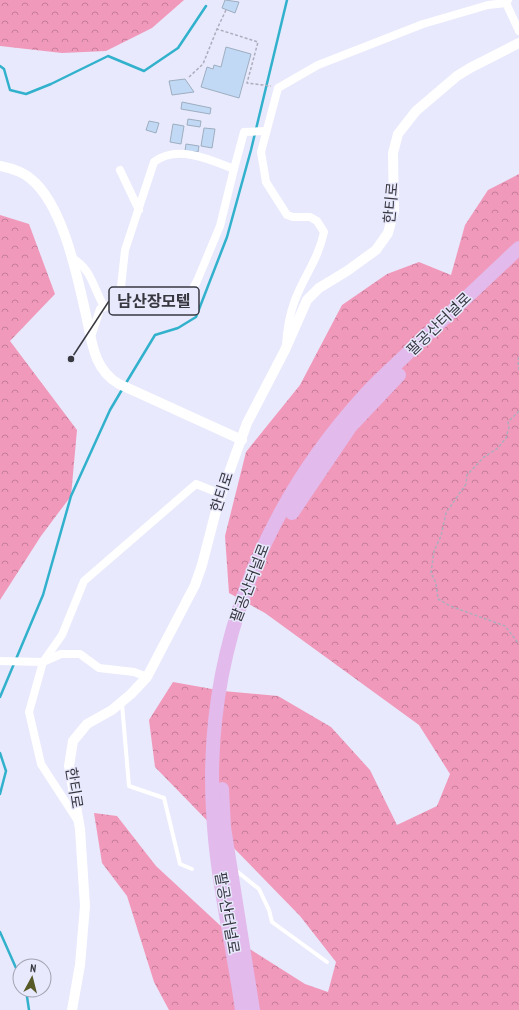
<svg xmlns="http://www.w3.org/2000/svg" width="519" height="1010" font-family="'PT Sans Narrow','Noto Sans KR',sans-serif">
  <style>
    .forest { fill: url(#forest-crowns) }
    .lines { fill: none; stroke-linecap: round; stroke-linejoin: round }
    .stream { stroke: #32b1cc; stroke-width: 2.5 }
    .building { fill: #c1d9f4; stroke: #9eaec1 }
    .path { stroke: #acadbd; stroke-width: 1.5; stroke-dasharray: 3 2; stroke-linecap: butt }
    .service { stroke: #fff; stroke-width: 4 }
    .minor { stroke: #fff; stroke-width: 8 }
    .tertiary { stroke: #fff; stroke-width: 10 }
    .trunk { stroke: #e2baeb; stroke-width: 14 }
    .labels { text-anchor: middle; stroke-width: 3; stroke-linejoin: round; paint-order: stroke }
    .street-label { font-size: 15px; fill: #383841; stroke: #e8e9fc }
    .leader { fill: none; stroke: #383841; stroke-width: 1.5 }
    .callout-dot { fill: #383841; stroke: #e8e9fc; stroke-width: 1.5 }
    .callout { fill: #e8e9fc; stroke: #383841; stroke-width: 1.5 }
    .callout-label { font-size: 16px; text-anchor: middle; font-weight: bold; fill: #383841 }
  </style>
  <defs>
    <pattern id="forest-crowns" width="20" height="18" patternUnits="userSpaceOnUse"><rect width="20" height="18" fill="#f199bb"/><path d="M2 6a3 3 0 1 1 6 0M12 15a3 3 0 1 1 6 0" fill="none" stroke="#c47e9a"/></pattern>
  </defs>
  <rect width="100%" height="100%" fill="#e8e9fc"/>
  <!-- forest -->
  <g class="forest">
    <path d="M0 0H184L152 28 106 51 62 53 0 46Z"/>
    <path d="M519 174V1010H169L154 982 127 896 102 863 94 813 117 816 156 866 237 941 305 984 328 992 336 962 300 916 155 767 149 720 173 682 223 691 278 696 331 727 370 770 397 825 437 806 450 774 419 725 265 613 229 593 225 536 246 452 300 385 342 305 387 274 419 262 451 275 465 225 488 190Z"/>
    <path d="M0 215 29 224 55 294 10 341 77 430 71 496 41 536 0 600Z"/>
  </g>
  <g class="lines">
    <!-- stream -->
    <g class="stream">
      <path d="M0 66 4 69 10 90 26 94 51 84 108 56 144 71 178 48 206 6"/>
      <path d="M126 383 155 335 178 328 196 317 227 237 251 150 287 0"/>
      <path d="M0 697 43 595 71 496 110 410 123 388"/>
      <path d="M0 753 6 771 0 794"/>
      <path d="M0 932 20 977"/>
      <path d="M26 990 29 1010"/>
    </g>
  </g>
  <!-- building -->
  <g class="building">
    <path d="M225 0 239 2 235 13 222 8Z"/>
    <path d="M226 47 251 54 239 98 201 87 207 67 213 69 214 65 221 67Z"/>
    <path d="M185 79 194 92 172 95 169 81Z"/>
    <path d="M182 102 211 108 210 114 181 109Z"/>
    <path d="M188 119 201 121 200 127 187 125Z"/>
    <path d="M149 121 159 123 156 133 146 130Z"/>
    <path d="M173 124 184 126 181 144 170 142Z"/>
    <path d="M204 128 215 129 212 148 201 146Z"/>
    <path d="M186 144 199 146 198 152 185 151Z"/>
  </g>
  <g class="lines">
    <!-- path -->
    <g class="path">
      <path d="M226 10 217 29 258 42 247 83 271 86"/>
      <path d="M189 77 203 64 217 29"/>
      <path d="M519 357 518 360 519 370"/>
      <path d="M519 411 508 422 509 427 506 438 498 448 484 457 467 475 466 484 446 513 441 536 434 551 431 573 436 583 438 599 450 606 505 626 519 644"/>
    </g>
    <!-- service -->
    <g class="service">
      <path d="M122 704 129 786 164 798 180 864 192 869"/>
      <path d="M234 869 259 889 269 910 272 922 327 962"/>
    </g>
    <!-- minor -->
    <g class="minor">
      <path d="M506 3 519 31"/>
      <path d="M120 170 139 210"/>
      <path d="M72 258C92 269 93 288 104 306"/>
      <path d="M172 306 182 309 197 281 220 226 234 169"/>
      <path d="M91 337 100 309 111 304 118 296 121 287 125 250 154 162C178 144 211 160 234 169L244 132 265 131"/>
      <path d="M286 345C287 330 290 313 295 300 305 274 318 260 324 232L317 221 310 217H293L287 215 266 182 261 152 278 88 318 65 423 24 488 5 506 3 508 0"/>
      <path d="M0 661 43 662 61 654H80L99 668 134 672 147 677"/>
      <path d="M78 821 41 764 29 712 43 662 62 635 84 581 196 484 221 494"/>
    </g>
    <!-- tertiary -->
    <g class="tertiary">
      <path d="M0 166C10 168 23 172 31 179 63 205 77 275 86 315 92 341 93 369 119 384L242 440"/>
      <path d="M72 1010 80 965 85 906 80 829 69 766 73 741 87 724 112 710 131 694 147 677 195 585 202 565 218 503 247 423 285 350 307 300 319 288 347 271 376 250 388 233 394 211 393 153 398 134 416 111 457 76 470 68 519 43"/>
    </g>
    <!-- trunk -->
    <g class="trunk">
      <path d="M292 513 350 427 399 375"/>
      <path d="M222 789 224 827 253 1010"/>
      <path d="M242 1010C233 944 216 878 213 811 204 657 260 510 364 396 379 379 398 363 414 347 449 314 484 281 519 248"/>
    </g>
  </g>
  <g class="labels">
    <!-- street labels -->
    <g class="street-label">
      <text transform="translate(391 203) rotate(-85)" y="5">한티로</text>
      <text transform="translate(439 324) rotate(-44)" y="5">팔공산터널로</text>
      <text transform="translate(222 492) rotate(-72)" y="5">한티로</text>
      <text transform="translate(250 583) rotate(-69)" y="5">팔공산터널로</text>
      <text transform="translate(74 788) rotate(81)" y="5">한티로</text>
      <text transform="translate(227 913) rotate(80)" y="5">팔공산터널로</text>
    </g>
  </g>
  <!-- callouts -->
  <path class="leader" d="M71 359L109 301"/>
  <circle class="callout-dot" cx="71" cy="359" r="4"/>
  <rect class="callout" x="109" y="287" width="90" height="28" rx="4"/>
  <g class="callout-label">
    <text x="154" y="307">남산장모텔</text>
  </g>
  <!-- north arrow -->
  <g transform="translate(32 978) rotate(7)"><circle r="19" fill="#e8e9fc" stroke="#a2a2b1"/>
  <path d="M0-3L7 15L0 10L-7 15Z" fill="#575926"/>
  <text y="-6" font-size="11" font-weight="bold" text-anchor="middle" fill="#383841">N</text>
  </g>
</svg>
